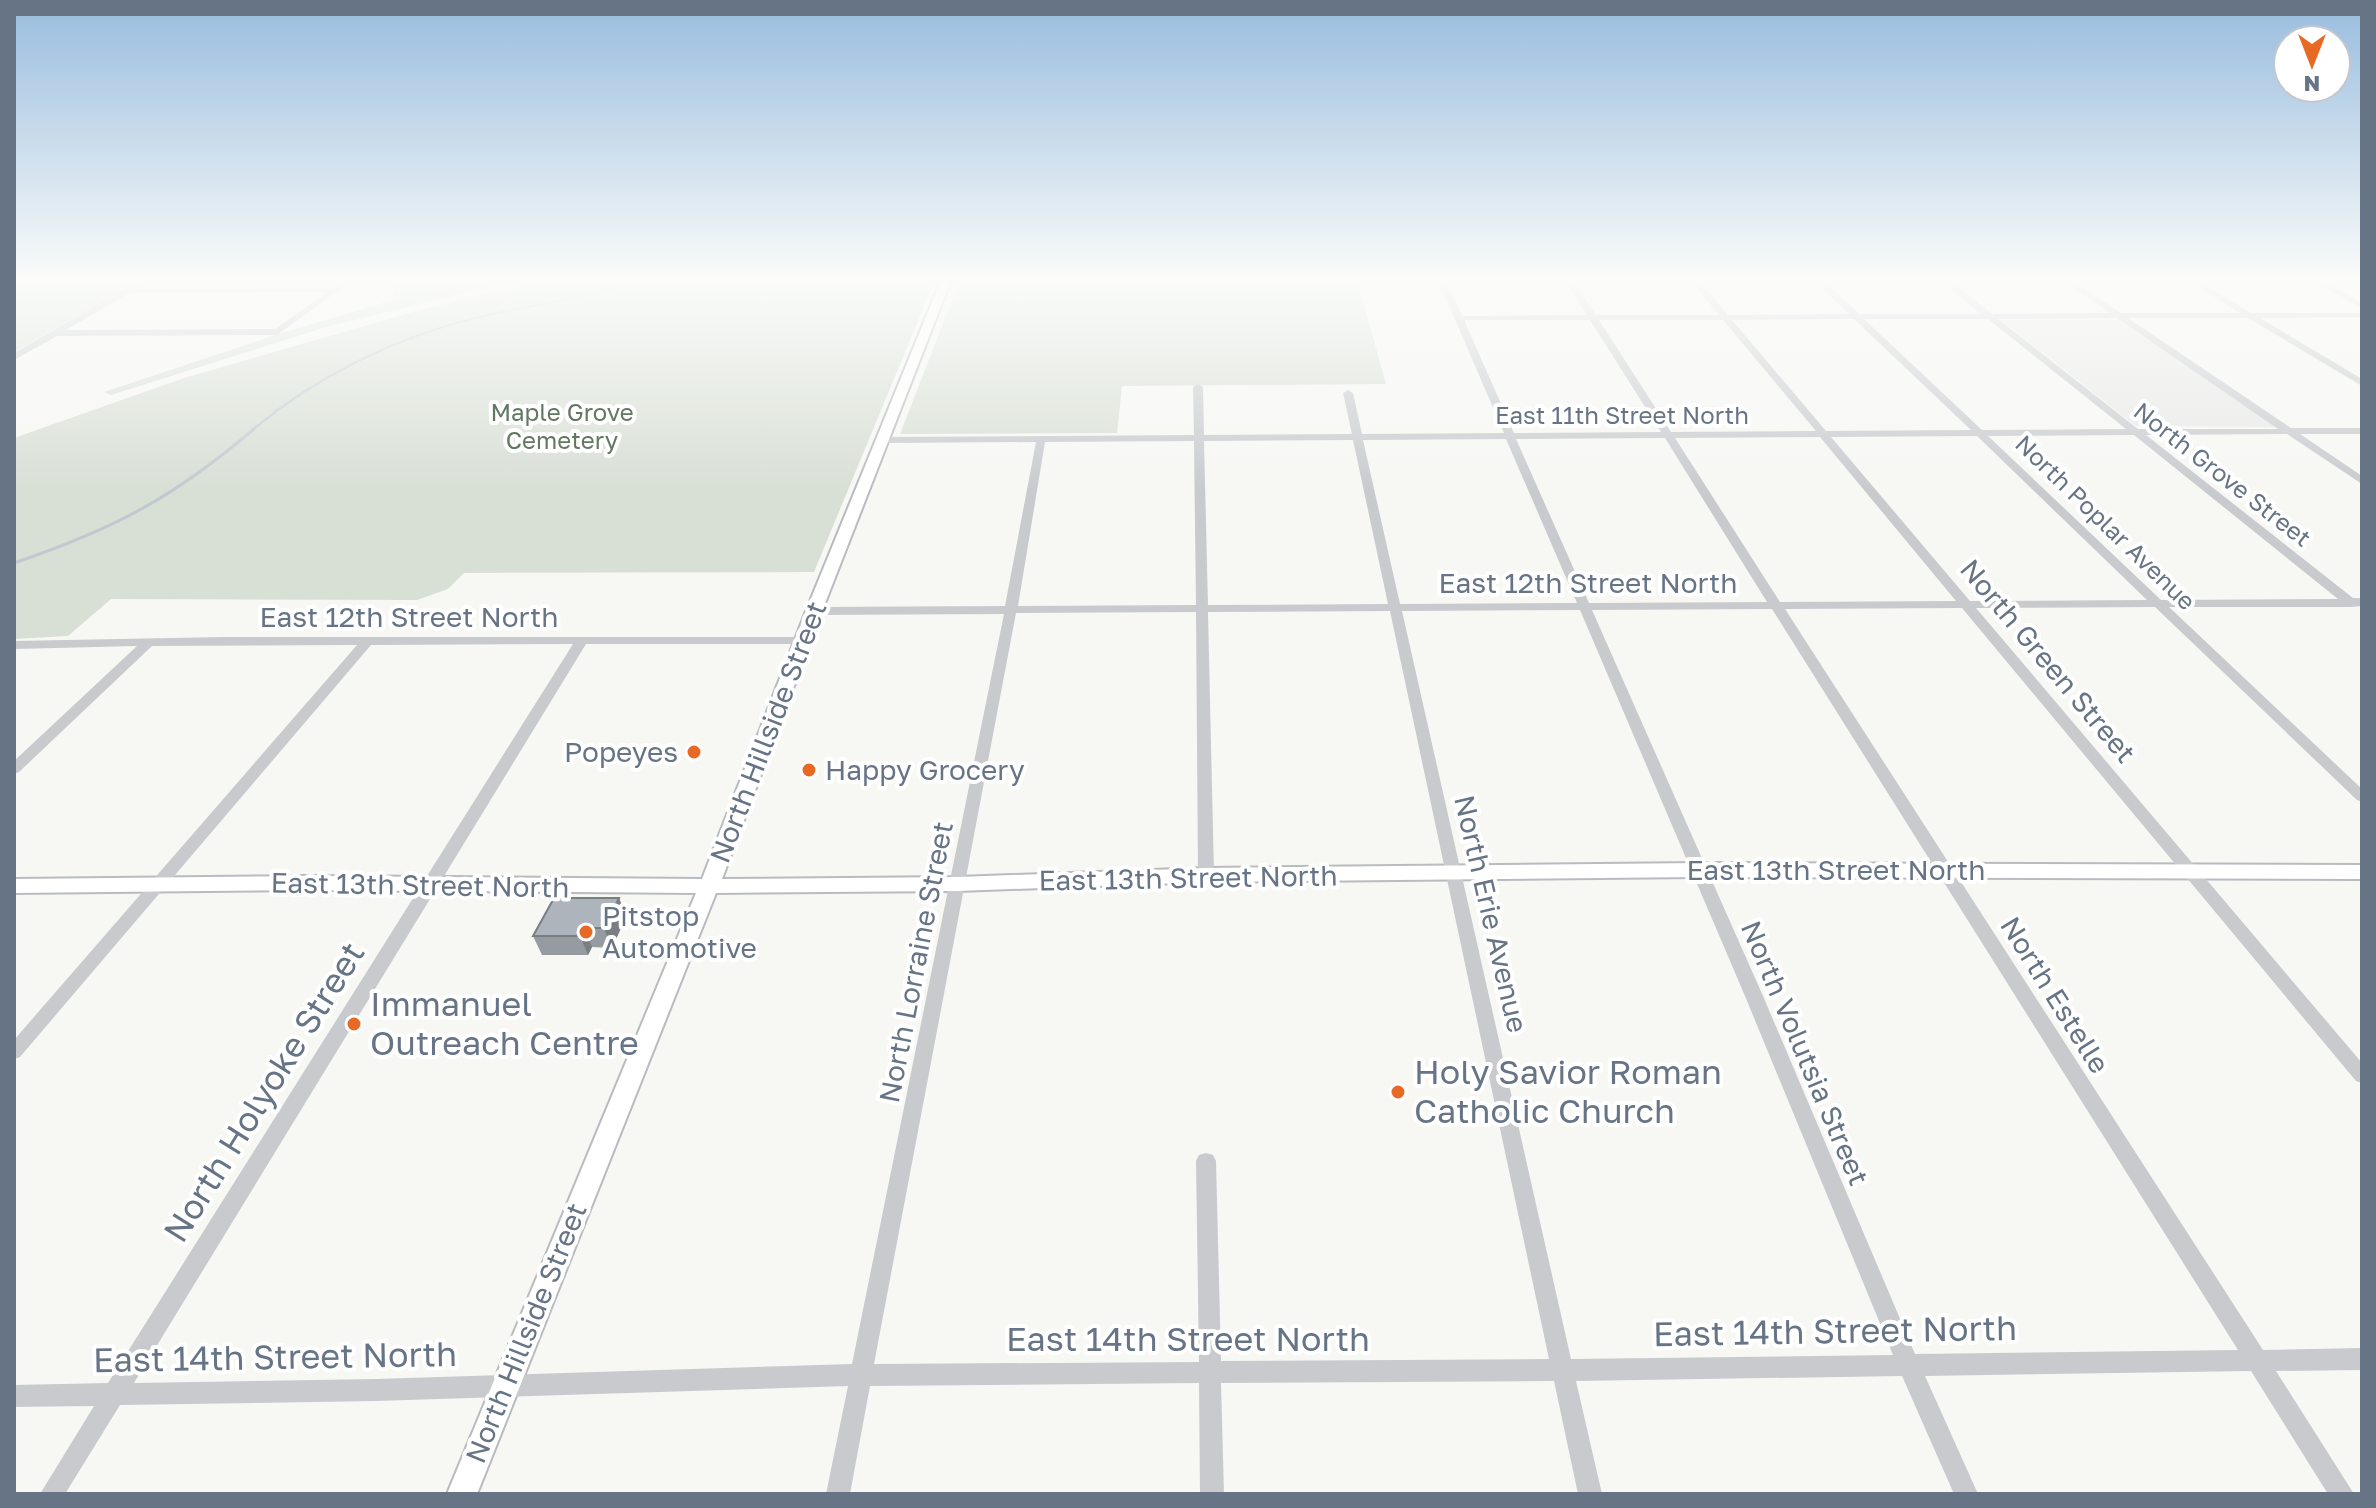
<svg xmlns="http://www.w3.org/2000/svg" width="2376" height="1508" font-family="'Golos Text',sans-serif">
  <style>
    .built { fill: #e8e9e8 }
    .green { fill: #d8dfd5 }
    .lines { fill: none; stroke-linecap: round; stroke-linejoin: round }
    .stream-far1 { stroke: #c1c9d0; stroke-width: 2 }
    .stream { stroke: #c1c9d0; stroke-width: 3 }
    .major-casing { stroke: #b8bbc0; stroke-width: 4 }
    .minor { fill: #c8cace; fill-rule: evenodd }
    .major { fill: #fff; fill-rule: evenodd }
    .wall { fill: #959ba1 }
    .shaded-wall { fill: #797e83 }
    .building { fill: #adb4bb; stroke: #797e83; stroke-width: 2 }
    .poi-dot { fill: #e86924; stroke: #fff; stroke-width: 3 }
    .labels { text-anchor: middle; stroke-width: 8; stroke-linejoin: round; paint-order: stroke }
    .far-park-label { font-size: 24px; fill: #637861; stroke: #fff }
    .far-street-label { font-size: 24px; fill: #667486; stroke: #fff }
    .street-label { font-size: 28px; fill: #667486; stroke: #fff }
    .poi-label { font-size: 28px; fill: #667486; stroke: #fff; text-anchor: start }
    .near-poi-label { font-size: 34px; fill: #667486; stroke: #fff; text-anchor: start }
    .near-street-label { font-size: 34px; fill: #667486; stroke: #fff }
  </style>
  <rect width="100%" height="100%" fill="#f7f8f4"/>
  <!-- built -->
  <path class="built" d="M2001 320H2120L2276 427 2136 426Z"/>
  <!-- green -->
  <g class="green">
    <path d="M14 280H141L14 352Z"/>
    <path d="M401 280H516L326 327 111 395 104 392 282 333 393 300V286Z"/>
    <path d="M547 280H935L814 572 464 573 448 589 417 600 111 599 68 636 14 639V438L184 378 420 310Z"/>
    <path d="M960 280H1357L1386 384 1122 386 1117 433 900 434Z"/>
  </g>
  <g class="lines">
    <!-- stream-far1 -->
    <path class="stream-far1" d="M251 431C315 377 394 338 475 318 529 305 584 299 637 280"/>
    <!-- stream -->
    <path class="stream" d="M14 563C114 529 173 498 254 429"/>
    <defs>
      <path id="major" d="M941 280H951L822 611 722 879 958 877 1206 868 1700 863 2362 865V879L1700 877 1206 882 958 891 716 893 477 1494H447L696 893 308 890 14 893V879L308 876 702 879 806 611Z"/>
    </defs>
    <!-- major casing -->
    <use href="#major" class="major-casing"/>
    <!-- minor -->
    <g class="minor">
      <path d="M140 280H150L137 289 333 288 343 280H353L277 335 57 336 14 360V353ZM327 292 275 329 66 330 129 293Z"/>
      <path d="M1438 280H1446L1462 316 1587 315 1565 280H1573L1596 315H1719L1690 280H1699L1728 315 1849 314 1814 280H1823L1859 314H1981L1940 280H1949L1992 314 2110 313 2062 280H2072L2121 313H2240L2187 280H2197L2251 313H2362V317L2260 318 2362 379V386L2248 318H2128L2291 428H2362V434H2300L2362 476V484L2287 434 2146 435 2353 598H2362V606L2351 607H2169L2362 789V802L2357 800 2155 607 1976 608 2362 1063V1083L2356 1081 1962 608 1785 609 2263 1350 2362 1348V1370L2276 1371 2354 1494H2328L2251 1371 1925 1376 1978 1494H1954L1902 1376 1576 1381 1602 1494H1578L1554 1381 1221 1383 1224 1494H1200L1199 1383 870 1386 850 1494H826L848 1386 376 1401 120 1405 65 1494H40L94 1406 14 1407V1385L108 1383 573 644 371 645 20 1057 14 1059V1040L357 645 152 646 19 772 14 774V761L137 646 14 649V641L224 637H807L809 640 807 643 803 644H586L134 1383 376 1379 852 1364 1004 614 814 615 808 611 814 607 1005 606 1036 442 882 443 877 440 882 437 1194 435 1193 387 1198 384 1203 387 1204 435 1352 434 1343 393 1348 390 1353 393 1362 434 1504 433ZM2117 318 2278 429H2138L1998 319ZM1854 319 1971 430 1826 431 1732 320ZM1864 319H1988L2126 429 1982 430ZM1464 320H1590L1661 432 1514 433ZM1599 320H1723L1816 431 1671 432ZM2134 435 2338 599 2161 600 1988 436ZM1977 436 2147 600 1970 601 1831 437ZM1820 437 1956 601 1780 602 1675 438ZM1665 438 1767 602 1589 603 1516 439ZM1506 439 1577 603 1400 604 1363 440ZM1353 440 1388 604 1208 605 1204 441ZM1194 441 1196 605 1018 606 1045 442ZM1772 609 2238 1350 1915 1354 1763 996 1592 610ZM1580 610 1745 996 1893 1355 1571 1359 1402 611ZM1390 611 1549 1359 1221 1361 1216 1161 1213 1155 1206 1153 1199 1155 1196 1161 1199 1362 874 1364 1016 613 1196 612 1198 875 1200 879H1212L1214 875 1208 612Z"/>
      <path d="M2311 280H2322L2362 303V308Z"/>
    </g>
    <!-- major -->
    <use href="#major" class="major"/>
  </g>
  <!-- wall -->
  <path class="wall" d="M619 898 626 917 612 948 592 947 588 955H542L533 936Z"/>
  <!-- shaded-wall -->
  <g class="shaded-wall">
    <path d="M619 898 626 917 612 948 604 928Z"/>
    <path d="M584 928 592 947 588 955 580 936Z"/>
  </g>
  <!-- building -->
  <path class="building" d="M554 898H619L604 928H584L580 936H533Z"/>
  <!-- sky -->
  <linearGradient id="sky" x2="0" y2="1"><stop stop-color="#98bcde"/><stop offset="0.57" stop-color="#fbfcfa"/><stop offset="1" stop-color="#fbfcfa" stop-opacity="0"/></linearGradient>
  <rect width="2376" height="492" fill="url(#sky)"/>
  <!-- markers -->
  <g class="poi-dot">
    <circle cx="694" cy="752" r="8"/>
    <circle cx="809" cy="770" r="8"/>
    <circle cx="586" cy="932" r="8"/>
    <circle cx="354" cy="1024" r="8"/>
    <circle cx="1398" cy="1092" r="8"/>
  </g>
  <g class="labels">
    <!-- far-park labels -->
    <g class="far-park-label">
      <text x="562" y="421">Maple Grove<tspan x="562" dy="28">Cemetery</tspan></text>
    </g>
    <!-- far-street labels -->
    <g class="far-street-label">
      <text x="1622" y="424">East 11th Street North</text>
      <text transform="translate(2222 475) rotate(38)" y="8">North Grove Street</text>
      <text transform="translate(2105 523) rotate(44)" y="8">North Poplar Avenue</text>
    </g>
    <!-- street labels -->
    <g class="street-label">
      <text x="1588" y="593">East 12th Street North</text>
      <text x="409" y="627">East 12th Street North</text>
      <text transform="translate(2048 661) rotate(50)" y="10">North Green Street</text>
      <text transform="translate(768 732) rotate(-69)" y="10">North Hillside Street</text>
      <text x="1836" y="880">East 13th Street North</text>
      <text transform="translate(1188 878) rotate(-1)" y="10">East 13th Street North</text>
      <text transform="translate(420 885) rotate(1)" y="10">East 13th Street North</text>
      <text transform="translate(1491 914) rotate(77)" y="10">North Erie Avenue</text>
      <text transform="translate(916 962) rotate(-79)" y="10">North Lorraine Street</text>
      <text transform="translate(2055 995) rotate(58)" y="10">North Estelle</text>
      <text transform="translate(1805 1053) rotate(67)" y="10">North Volutsia Street</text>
      <text transform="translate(526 1333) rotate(-68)" y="10">North Hillside Street</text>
    </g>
    <!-- poi labels -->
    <g class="poi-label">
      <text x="678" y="762" text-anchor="end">Popeyes</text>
      <text x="825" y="780">Happy Grocery</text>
      <text x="602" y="926">Pitstop<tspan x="602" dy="32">Automotive</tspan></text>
    </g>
    <!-- near-poi labels -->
    <g class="near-poi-label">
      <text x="370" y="1016">Immanuel<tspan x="370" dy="39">Outreach Centre</tspan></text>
      <text x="1414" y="1084">Holy Savior Roman<tspan x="1414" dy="39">Catholic Church</tspan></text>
    </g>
    <!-- near-street labels -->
    <g class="near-street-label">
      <text transform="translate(264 1092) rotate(-58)" y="12">North Holyoke Street</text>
      <text transform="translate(1835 1331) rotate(-1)" y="12">East 14th Street North</text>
      <text x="1188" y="1351">East 14th Street North</text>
      <text transform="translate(275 1357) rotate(-1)" y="12">East 14th Street North</text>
    </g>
  </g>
  <!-- border -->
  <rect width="2376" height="1508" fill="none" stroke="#667486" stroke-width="32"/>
  <!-- north arrow -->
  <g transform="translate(2312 64) rotate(180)"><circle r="38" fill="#ffffff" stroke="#c2c7cf" stroke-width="2"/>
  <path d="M0-6L14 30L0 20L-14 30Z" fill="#e86924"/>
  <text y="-12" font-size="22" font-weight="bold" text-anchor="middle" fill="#667486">N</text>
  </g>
</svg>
